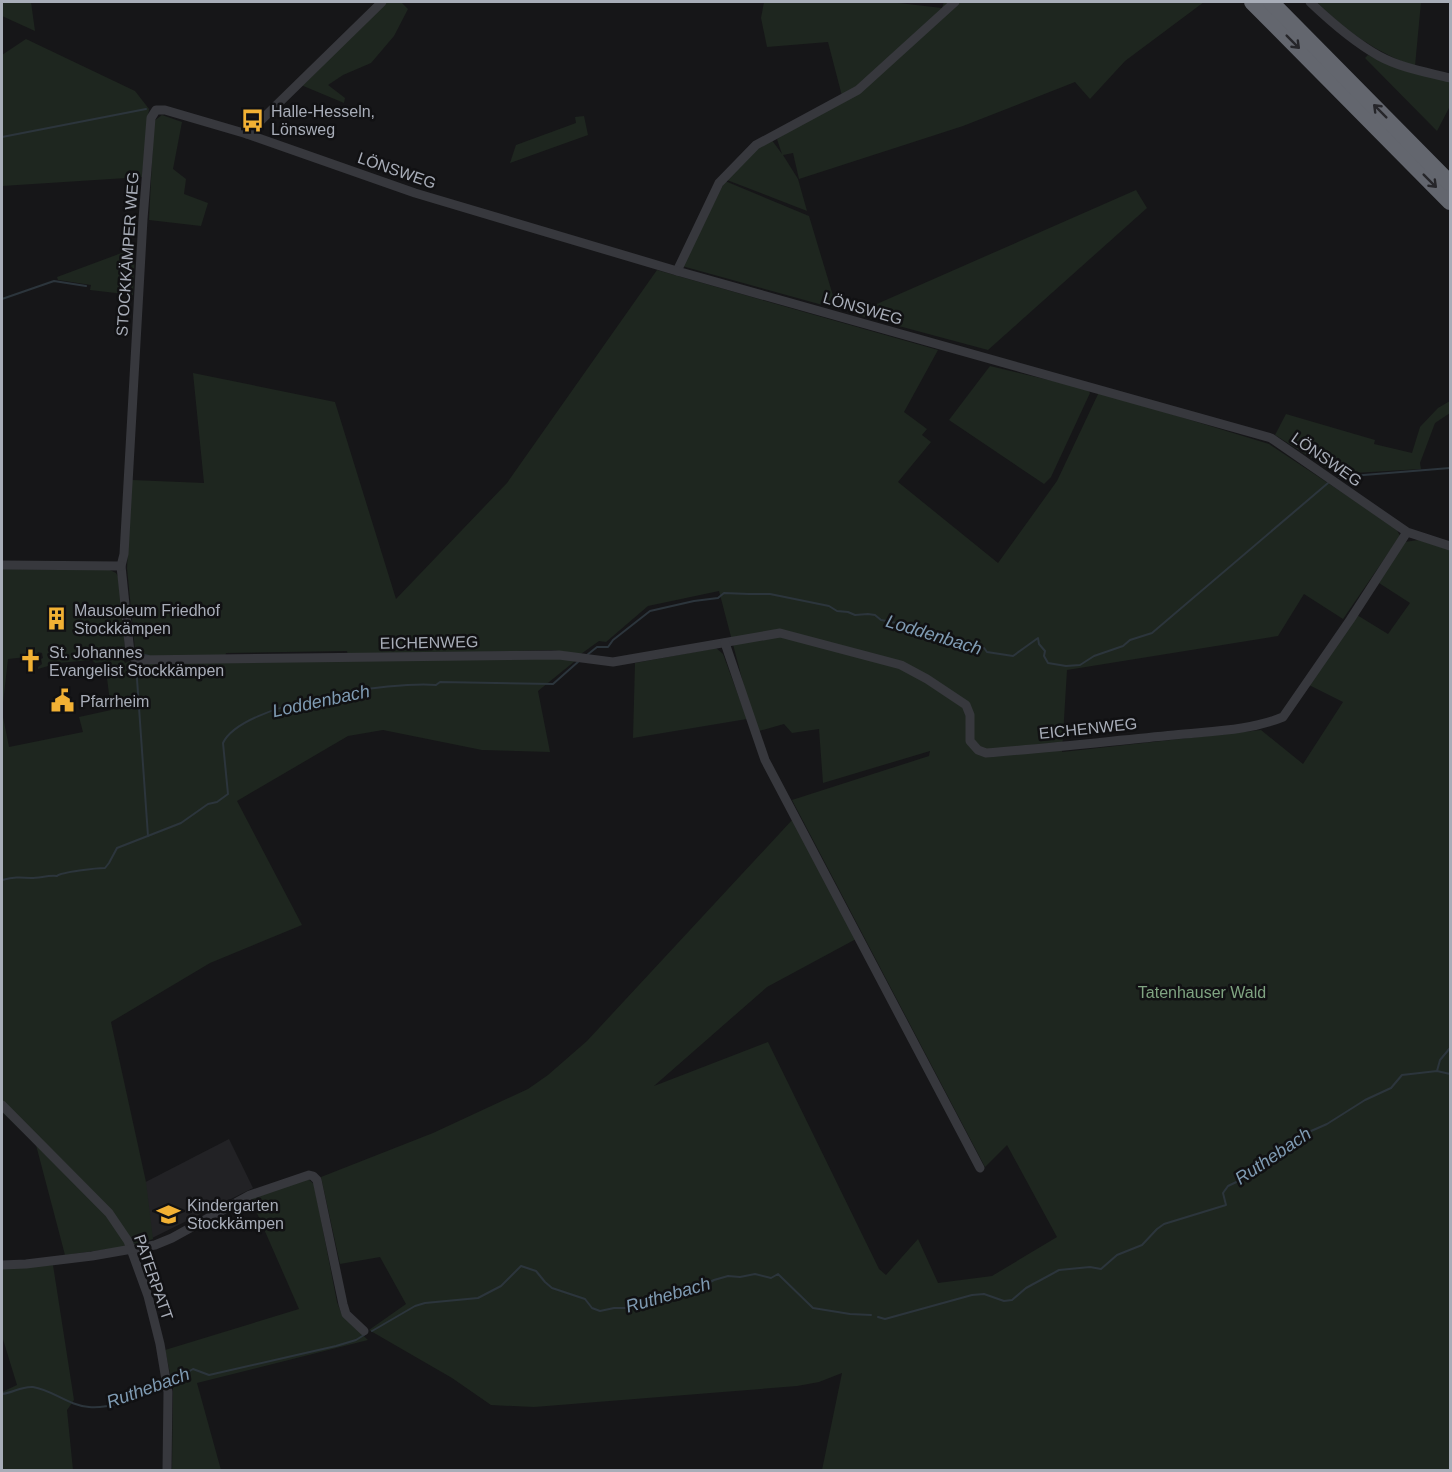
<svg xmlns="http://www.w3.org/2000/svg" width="1452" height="1472" font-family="Helvetica,sans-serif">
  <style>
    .built { fill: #222225 }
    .green { fill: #1e261f; fill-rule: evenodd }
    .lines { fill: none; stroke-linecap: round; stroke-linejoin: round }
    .stream { stroke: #2c353c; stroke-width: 2 }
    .minor { stroke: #37383d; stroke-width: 9 }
    .motorway { stroke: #63666e; stroke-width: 16 }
    .oneway { stroke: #26262a }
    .labels { text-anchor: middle; stroke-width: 5; stroke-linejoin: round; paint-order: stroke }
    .poi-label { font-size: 16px; fill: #a8adb8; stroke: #111113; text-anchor: start }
    .street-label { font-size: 16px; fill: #a8adb8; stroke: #111113 }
    .park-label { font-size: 16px; fill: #7fa381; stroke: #111113 }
    .water-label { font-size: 18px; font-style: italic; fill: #7f9bb3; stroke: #111113 }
  </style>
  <rect width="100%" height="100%" fill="#161618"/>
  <!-- built -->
  <path class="built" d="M229 1139 253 1188 140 1244 132 1189Z"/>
  <!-- green -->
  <g class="green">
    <path d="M2 2H31L35 31 2 16Z"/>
    <path d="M387 2H401L408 9 394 36 371 63 343 75 328 85 345 98 344 103 301 85Z"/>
    <path d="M762 2H890L942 8 944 2H1204L1125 61 1090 99 1075 82 963 126 799 179 793 153 783 155 798 179 807 211 727 180 757 147 771 139 782 154 777 139 842 96 828 42 767 47 761 18 764 2Z"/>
    <path d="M1317 2H1421L1415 66C1376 53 1345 30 1317 2Z"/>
    <path d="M26 39 135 91 149 109 142 177 2 186V55Z"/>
    <path d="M1368 55 1388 64 1450 82V106L1437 131 1365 58Z"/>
    <path d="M162 115 182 122 173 169 186 179 184 194 208 203 201 226 149 220 154 121Z"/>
    <path d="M584 116 588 135 510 163 516 145 576 123 575 117Z"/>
    <path d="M725 181 809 216 837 309 682 266Z"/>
    <path d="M1136 190 1147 208 988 350 854 314Z"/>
    <path d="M135 248 133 295 90 290 91 285 58 280 57 277Z"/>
    <path d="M657 270 938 350 904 412 927 429 922 435 931 442 898 482 998 563 1057 481 1099 392 1269 444 1396 528 1400 536 1343 619 1304 594 1278 636 1067 670 1062 752 1261 730 1303 764 1343 702 1309 685 1357 615 1388 634 1410 603 1379 583 1404 542 1419 540 1450 550V1470H822L842 1373 819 1382 797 1386 534 1407 491 1405 452 1378 369 1330 406 1304 380 1257 340 1264 321 1177 433 1133 528 1089 548 1075 587 1041 793 819 856 939 767 987 654 1086 768 1042 879 1269 886 1275 918 1239 938 1283 992 1276 1057 1237 1007 1145 985 1167 792 800 929 756 930 751 823 783 819 729 792 733 784 724 759 731 746 694 719 591 648 606 606 642 599 641 581 654 551 650 348 656 347 651 226 653 225 657H145L135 650 127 568 132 480 204 483 193 373 335 402 396 599 507 483Z"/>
    <path d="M990 366 1087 389 1090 393 1051 477 1044 484 949 420Z"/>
    <path d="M1450 401V413L1435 423 1420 463 1421 469 1337 474 1275 435 1286 414 1375 440 1374 444 1412 453 1420 427 1438 408Z"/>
    <path d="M2 569 110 570 116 573 120 580 125 650 122 657 125 663 129 661 139 664 558 658 575 661 538 691 550 752 482 750 383 730 348 736 237 801 302 925 210 963 111 1022 146 1182 153 1239 137 1245 133 1243 124 1247 65 1255 36 1145 2 1112ZM38 652 42 653 43 658 41 659 42 664 38 667V669L58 663 92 660 95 663 105 662 111 710 79 717 83 732 9 747 2 712 8 659 36 656Z"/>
    <path d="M716 648 723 654 747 719 633 738 635 663Z"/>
    <path d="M308 1179 314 1184 337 1302 342 1315 368 1340 197 1383 221 1470H172L173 1387 165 1350 299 1309 250 1197Z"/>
    <path d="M53 1265 74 1400 67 1410 73 1470H2V1392L17 1385 2 1336V1268Z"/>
  </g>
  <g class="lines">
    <!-- stream -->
    <g class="stream">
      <path d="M2 137 146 109"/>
      <path d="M2 299 54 281 86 286"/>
      <path d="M1339 477 1450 468"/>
      <path d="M144 655 149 656"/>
      <path d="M587 655 597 647H608L613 640 650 611 694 601 718 598 724 593 749 594H770L829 606 837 611 848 612 855 615 868 614 875 615 881 620 918 627 923 632 957 645 984 648 987 652 1013 656 1038 638 1039 644 1045 651 1044 656 1048 663 1066 666 1080 665 1094 656 1123 646 1130 640 1152 633 1328 483"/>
      <path d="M138 666 137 679 148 836"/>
      <path d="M2 880C14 877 19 877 31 878 40 878 48 875 57 876 61 872 97 868 105 868L109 863 117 848 181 823 208 804 217 802 228 794 223 743C242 702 394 681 436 685L440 682 553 684 579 661"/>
      <path d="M1437 1071 1440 1060 1450 1048"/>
      <path d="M878 1317 885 1319 972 1295 984 1294 1004 1301 1012 1300 1026 1288 1059 1270 1090 1267 1101 1269 1117 1255 1142 1245 1157 1229 1164 1224 1226 1205 1223 1193 1228 1186 1249 1176 1265 1161 1295 1143 1302 1135 1327 1124 1365 1100 1391 1088 1402 1075 1437 1071 1450 1074"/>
      <path d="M372 1331 415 1306 425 1303 478 1298 501 1286 521 1266 536 1271 545 1282 552 1288 585 1299 592 1308 600 1311 614 1308H634L667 1291H694L714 1280 728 1276 740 1277 755 1274 771 1278 778 1274 813 1308 850 1314 871 1315"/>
      <path d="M169 1384 183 1379 188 1372 193 1369 209 1375 336 1346 356 1340 364 1335"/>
      <path d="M2 1394C13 1393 21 1386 33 1387 53 1390 69 1406 89 1407 115 1409 140 1395 164 1386"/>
    </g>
    <!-- minor -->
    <g class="minor">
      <path d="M1310 2C1331 22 1354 42 1379 56 1401 68 1427 72 1450 78"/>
      <path d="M247 134 382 2"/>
      <path d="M677 271 719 183 756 145 858 90 955 2"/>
      <path d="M1407 532 1350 620 1283 717C1249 731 1210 731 1174 735 1111 741 1049 748 986 753L978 750 970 741V715L966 705 927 679 901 665 780 633 613 662 559 655 136 660 130 653 121 566 124 554 143 219 151 118 156 110H165L247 134 415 193 677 271 1271 438 1407 532 1450 546"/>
      <path d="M2 565 121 566"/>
      <path d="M725 643 765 760 980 1168"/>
      <path d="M2 1105 109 1213 128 1241 148 1296 160 1344 168 1392 167 1470"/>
      <path d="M2 1265 26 1264 92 1256 155 1245 172 1238 250 1195 309 1175 313 1176 317 1180 343 1304 346 1314 364 1331"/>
    </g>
    <!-- motorway -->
    <g class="motorway">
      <path d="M1252 2 1450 202"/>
      <path d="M1271 2 1450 183"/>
    </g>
  </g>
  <!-- one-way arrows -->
  <defs><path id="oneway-shaft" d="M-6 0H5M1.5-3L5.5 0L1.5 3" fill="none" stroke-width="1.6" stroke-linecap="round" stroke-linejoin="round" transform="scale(1.5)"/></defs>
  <g class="oneway">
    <use href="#oneway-shaft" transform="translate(1293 42) rotate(45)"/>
    <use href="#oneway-shaft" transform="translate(1380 111) rotate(-135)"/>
    <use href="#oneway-shaft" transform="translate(1430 181) rotate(45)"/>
  </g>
  <!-- icons -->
  <defs>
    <symbol id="bus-bare" viewBox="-9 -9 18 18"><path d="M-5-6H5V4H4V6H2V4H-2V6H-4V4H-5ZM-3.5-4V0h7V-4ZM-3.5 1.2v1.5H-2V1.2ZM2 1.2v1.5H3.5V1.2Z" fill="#f2b134" stroke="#111113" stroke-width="2.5" paint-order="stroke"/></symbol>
    <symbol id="building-bare" viewBox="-9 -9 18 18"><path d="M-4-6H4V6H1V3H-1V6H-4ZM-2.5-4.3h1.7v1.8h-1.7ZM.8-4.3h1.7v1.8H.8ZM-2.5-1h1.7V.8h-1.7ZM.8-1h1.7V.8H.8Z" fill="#f2b134" stroke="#111113" stroke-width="2.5" paint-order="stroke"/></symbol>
    <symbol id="church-bare" viewBox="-9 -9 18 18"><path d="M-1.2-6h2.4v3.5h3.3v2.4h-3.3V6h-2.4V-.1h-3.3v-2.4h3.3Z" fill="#f2b134" stroke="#111113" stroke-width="2.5" paint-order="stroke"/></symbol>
    <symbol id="civic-bare" viewBox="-9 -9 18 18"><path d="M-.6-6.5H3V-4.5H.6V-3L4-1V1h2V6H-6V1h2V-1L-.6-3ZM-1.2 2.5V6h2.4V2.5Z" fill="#f2b134" stroke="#111113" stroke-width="2.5" paint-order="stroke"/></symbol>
    <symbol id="school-bare" viewBox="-9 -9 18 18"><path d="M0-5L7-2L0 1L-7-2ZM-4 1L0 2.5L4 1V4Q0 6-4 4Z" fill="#f2b134" stroke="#111113" stroke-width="2.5" paint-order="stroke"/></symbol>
  </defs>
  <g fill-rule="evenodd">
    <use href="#bus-bare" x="236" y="104" width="33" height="33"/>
    <use href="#building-bare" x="40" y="602" width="33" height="33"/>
    <use href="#church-bare" x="14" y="644" width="33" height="33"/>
    <use href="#civic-bare" x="46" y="684" width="33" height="33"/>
    <use href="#school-bare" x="152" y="1198" width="33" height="33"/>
  </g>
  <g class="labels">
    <!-- poi labels -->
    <g class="poi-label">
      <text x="271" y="117">Halle-Hesseln,<tspan x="271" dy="18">Lönsweg</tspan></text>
      <text x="74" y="616">Mausoleum Friedhof<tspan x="74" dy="18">Stockkämpen</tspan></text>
      <text x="49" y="658">St. Johannes<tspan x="49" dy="18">Evangelist Stockkämpen</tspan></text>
      <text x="80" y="707">Pfarrheim</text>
      <text x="187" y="1211">Kindergarten<tspan x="187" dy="18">Stockkämpen</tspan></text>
    </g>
    <!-- street labels -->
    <g class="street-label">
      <text transform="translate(397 170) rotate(19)" y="6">LÖNSWEG</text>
      <text transform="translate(127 254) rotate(-86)" y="6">STOCKKÄMPER WEG</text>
      <text transform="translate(863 308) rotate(16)" y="6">LÖNSWEG</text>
      <text transform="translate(1327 459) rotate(35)" y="6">LÖNSWEG</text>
      <text transform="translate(429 642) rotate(-1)" y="6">EICHENWEG</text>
      <text transform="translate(1088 728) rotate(-6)" y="6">EICHENWEG</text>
      <text transform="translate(154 1277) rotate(71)" y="6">PATERPATT</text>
    </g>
    <!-- park labels -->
    <g class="park-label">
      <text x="1202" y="998">Tatenhauser Wald</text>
    </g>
    <!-- water labels -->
    <g class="water-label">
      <text transform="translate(934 635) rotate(17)" y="6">Loddenbach</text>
      <text transform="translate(321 701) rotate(-12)" y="6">Loddenbach</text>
      <text transform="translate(1273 1156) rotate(-34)" y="6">Ruthebach</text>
      <text transform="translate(668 1295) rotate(-16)" y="6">Ruthebach</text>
      <text transform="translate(148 1388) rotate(-20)" y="6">Ruthebach</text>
    </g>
  </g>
  <!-- border -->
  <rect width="1452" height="1472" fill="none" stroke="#a8adb8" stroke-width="6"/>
</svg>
